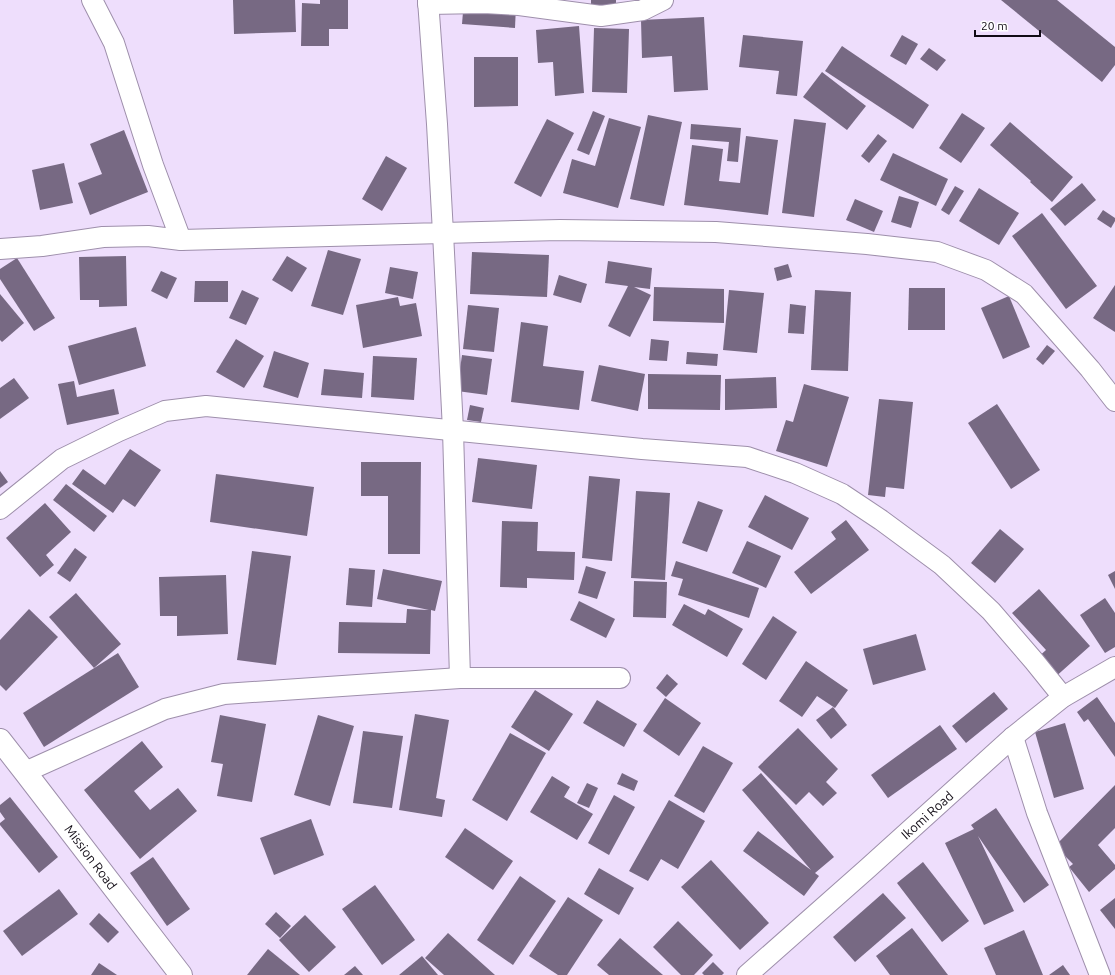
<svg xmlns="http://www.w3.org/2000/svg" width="1115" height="975" font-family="Ubuntu,sans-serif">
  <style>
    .building { fill: #776983 }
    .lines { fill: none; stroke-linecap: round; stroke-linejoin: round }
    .minor-casing { stroke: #9e8fab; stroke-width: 22 }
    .tertiary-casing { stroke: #9e8fab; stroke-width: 24 }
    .minor { stroke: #fff; stroke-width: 20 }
    .tertiary { stroke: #fff; stroke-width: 22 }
    .labels { text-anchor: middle; stroke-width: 3; stroke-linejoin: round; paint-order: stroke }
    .street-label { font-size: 13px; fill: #110b15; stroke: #fff }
  </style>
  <rect width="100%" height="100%" fill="#eedefc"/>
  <!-- building -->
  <g class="building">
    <path d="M233 0H295L296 32 234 34Z"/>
    <path d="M320 0H348V29H329V46H301L302 3 320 4Z"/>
    <path d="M464 0 516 5 515 28 462 24Z"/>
    <rect x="591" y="0" width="25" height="8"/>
    <path d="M1001 0H1057L1115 47V65L1102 82Z"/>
    <path d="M704 17 708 90 674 92 672 56 642 58 641 20Z"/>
    <path d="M579 26 584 93 555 96 553 62 538 63 536 30Z"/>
    <path d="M594 28 629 29 627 93 592 92Z"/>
    <path d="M743 35 803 41 797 96 776 94 779 71 739 67Z"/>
    <path d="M902 35 918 44 906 65 890 56Z"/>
    <path d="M842 46 929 105 913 129 825 71Z"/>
    <path d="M929 48 946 60 937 71 920 59Z"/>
    <path d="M474 57H518V106L474 107Z"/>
    <path d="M822 72 866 106 847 130 803 97Z"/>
    <path d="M593 111 605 116 589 155 577 150Z"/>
    <path d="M962 113 985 128 961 163 939 148Z"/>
    <path d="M648 115 682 122 664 206 630 199Z"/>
    <path d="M609 118 641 127 618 208 563 193 572 159 595 166Z"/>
    <path d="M547 119 574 133 541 197 514 183Z"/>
    <path d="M794 119 826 123 814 217 782 213Z"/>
    <path d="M1010 122 1073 177 1052 202 1030 182 1031 181 990 145Z"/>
    <path d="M691 124 741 128 738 162 727 161 729 142 690 139Z"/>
    <path d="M124 130 148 192 90 215 78 183 102 174 90 144Z"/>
    <path d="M878 134 887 141 869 163 861 156Z"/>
    <path d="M746 136 778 140 768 215 684 205 692 145 723 149 719 181 740 183Z"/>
    <path d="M893 153 948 179 936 206 880 180Z"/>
    <path d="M386 156 407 168 382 211 362 199Z"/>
    <path d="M64 163 73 203 40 210 32 170Z"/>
    <path d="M1082 183 1096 200 1065 226 1050 209Z"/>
    <path d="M955 186 964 191 949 215 941 210Z"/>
    <path d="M979 188 1019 213 999 245 959 221Z"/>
    <path d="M899 196 919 202 911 228 891 222Z"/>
    <path d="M855 199 883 211 874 232 846 220Z"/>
    <path d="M1103 210 1115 218V221L1111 228 1097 219Z"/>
    <path d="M1042 213 1097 286 1066 309 1012 236Z"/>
    <path d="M328 250 361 259 343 315 311 306Z"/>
    <path d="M472 252 549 255 547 297 470 294Z"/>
    <path d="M126 256 127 306 99 307V300H80L79 257Z"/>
    <path d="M287 256 307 268 292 292 272 280Z"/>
    <path d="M17 258 55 318 34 331 0 279V269Z"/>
    <path d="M608 261 652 268 650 289 634 287 651 295 630 337 608 326 628 286 605 283Z"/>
    <path d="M788 264 792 277 777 281 774 268Z"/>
    <path d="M390 267 418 272 413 299 385 293Z"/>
    <path d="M161 271 177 278 167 299 151 291Z"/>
    <path d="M559 275 587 284 581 303 553 295Z"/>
    <path d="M195 281H228V302H194Z"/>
    <path d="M1115 285V332L1093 318Z"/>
    <path d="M654 287 724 289V323L653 321Z"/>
    <path d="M909 288H945V330H908Z"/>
    <path d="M242 290 259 298 246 325 229 318Z"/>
    <path d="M729 290 764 293 757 353 723 350Z"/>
    <path d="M815 290 851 292 848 371 811 370Z"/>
    <path d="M0 294 24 323 2 342 0 340Z"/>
    <path d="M1009 296 1030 347 1003 359 981 308Z"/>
    <path d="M398 297 400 306 416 303 422 336 363 348 356 305Z"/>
    <path d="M790 304 806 306 804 334 788 333Z"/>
    <path d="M468 305 499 308 494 352 463 349Z"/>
    <path d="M521 322 548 326 543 366 584 371 579 410 511 402Z"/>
    <path d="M136 327 146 366 79 385 68 346Z"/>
    <path d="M236 339 264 356 244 388 216 372Z"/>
    <path d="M651 339 669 341 667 361 649 360Z"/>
    <path d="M1047 345 1055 351 1043 365 1036 359Z"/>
    <path d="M274 351 309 363 298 398 263 387Z"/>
    <path d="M687 352 718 354 717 366 686 364Z"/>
    <path d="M462 355 492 359 487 395 457 391Z"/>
    <path d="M373 356 417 358 414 400 371 397Z"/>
    <path d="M599 365 645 374 638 411 591 401Z"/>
    <path d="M324 369 364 373 362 398 321 395Z"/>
    <path d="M648 374 721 375 720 410 648 409Z"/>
    <path d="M776 377 777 408 725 410V379Z"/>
    <path d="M14 378 29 398 0 419V388Z"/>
    <path d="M74 381 77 397 114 389 119 414 67 425 58 384Z"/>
    <path d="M804 384 849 397 827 467 776 451 786 420 793 422Z"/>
    <path d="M879 399 913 402 904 489 886 487 885 497 868 495Z"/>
    <path d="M997 404 1040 470 1011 489 968 423Z"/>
    <path d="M470 405 484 408 481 422 467 420Z"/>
    <path d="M130 449 161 470 135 507 123 499 113 513 72 484 83 469 105 485Z"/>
    <path d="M478 458 537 465 532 509 472 502Z"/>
    <path d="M361 462H421L420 554H388V496H361Z"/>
    <path d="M0 471 8 482 0 488Z"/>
    <path d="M216 474 314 487 307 536 210 522Z"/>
    <path d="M589 476 620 479 612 561 582 558Z"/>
    <path d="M66 484 107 516 94 532 53 500Z"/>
    <path d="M636 491 670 493 665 580 631 578Z"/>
    <path d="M765 495 809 518 792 550 748 527Z"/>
    <path d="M698 501 723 510 707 552 682 543Z"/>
    <path d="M45 503 71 532 46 555 54 565 40 577 6 538Z"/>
    <path d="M846 520 869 550 811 594 794 572 836 539 831 532Z"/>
    <path d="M502 521 538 522 537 551 575 552 574 580 527 578V588L500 587Z"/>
    <path d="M1000 529 1024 549 995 583 971 563Z"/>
    <path d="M747 541 781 556 766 588 732 573Z"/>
    <path d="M75 548 87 557 70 582 57 573Z"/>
    <path d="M252 551 291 556 276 665 237 660Z"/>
    <path d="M676 561 759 588 749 618 678 595 683 579 671 576Z"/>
    <path d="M586 566 606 572 597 599 578 593Z"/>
    <path d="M349 568 375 570 372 607 346 605Z"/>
    <path d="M383 569 442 581 435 611 431 610 430 654 338 653 339 622 406 623 407 609 429 610 377 599Z"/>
    <path d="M1115 571V589L1108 575Z"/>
    <path d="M226 575 228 634 177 636V616H160L159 577Z"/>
    <path d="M634 581 667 582 666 618 633 617Z"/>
    <path d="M1039 589 1090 646 1053 679 1036 659 1046 650 1012 613Z"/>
    <path d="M76 593 121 644 94 668 49 617Z"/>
    <path d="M1105 598 1115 613V647L1105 653 1080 615Z"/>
    <path d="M579 601 615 619 606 638 570 620Z"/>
    <path d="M684 604 705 615 708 609 743 629 727 657 672 625Z"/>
    <path d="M29 609 58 637 6 691 0 685V640Z"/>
    <path d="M773 616 797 632 766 680 742 664Z"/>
    <path d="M916 634 926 670 873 685 863 649Z"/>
    <path d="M118 653 139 687 44 747 23 713Z"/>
    <path d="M806 661 848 690 835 708 817 696 802 717 779 701Z"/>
    <path d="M667 674 678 684 666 697 656 688Z"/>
    <path d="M535 690 573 714 549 751 511 727Z"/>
    <path d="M994 692 1008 709 966 743 952 726Z"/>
    <path d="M1097 697 1115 723V757L1088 719 1084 722 1077 712Z"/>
    <path d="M665 698 701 723 679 756 643 731Z"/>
    <path d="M597 700 637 724 624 747 583 723Z"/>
    <path d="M833 707 847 725 831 739 816 720Z"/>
    <path d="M415 714 449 720 436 798 445 800 442 817 399 810Z"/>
    <path d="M220 715 266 724 252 802 217 796 223 764 211 762Z"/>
    <path d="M318 715 354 726 330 806 294 795Z"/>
    <path d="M1065 723 1084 789 1054 798 1035 732Z"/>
    <path d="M940 725 957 749 888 798 871 775Z"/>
    <path d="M798 728 838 769 826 782 837 793 823 806 809 792 796 805 758 767Z"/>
    <path d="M363 731 403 736 392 808 353 803Z"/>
    <path d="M510 733 546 753 507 821 472 800Z"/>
    <path d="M142 741 163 767 134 791 150 810 178 788 197 811 140 859 84 790Z"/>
    <path d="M703 746 733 763 704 813 674 796Z"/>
    <path d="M622 773 638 781 634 791 617 784Z"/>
    <path d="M761 773 834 857 815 873 819 876 804 896 743 851 758 831 811 870 742 790Z"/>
    <path d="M552 776 570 787 564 797 593 814 577 840 530 812Z"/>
    <path d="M587 783 598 788 589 808 577 803Z"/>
    <path d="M1115 785V828L1098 845 1115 865V869L1089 892 1069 867 1073 864 1055 846Z"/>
    <path d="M614 795 635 807 609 855 588 843Z"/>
    <path d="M10 797 58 857 39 873 0 825V823L5 819 0 812V805Z"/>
    <path d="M669 800 705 821 678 869 661 859 648 881 629 871Z"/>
    <path d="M996 808 1049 885 1024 903 978 836 1014 911 984 925 945 843 974 829 971 825Z"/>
    <path d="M311 819 324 855 274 875 260 838Z"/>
    <path d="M465 828 513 861 493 890 445 857Z"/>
    <path d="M153 857 190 909 167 926 130 873Z"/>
    <path d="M711 860 769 923 740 950 681 887Z"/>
    <path d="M923 862 969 921 942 942 897 883Z"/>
    <path d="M599 868 634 888 619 915 584 894Z"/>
    <path d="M520 876 556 901 513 965 477 940Z"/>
    <path d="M375 885 415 940 382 965 342 909Z"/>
    <path d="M59 889 78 914 22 956 3 931Z"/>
    <path d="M883 893 906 918 855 962 833 937Z"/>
    <path d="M568 897 603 920 567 975H558L529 956Z"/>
    <path d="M1115 898V929L1100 910Z"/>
    <path d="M276 912 291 926 280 938 265 924Z"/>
    <path d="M99 913 119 932 108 943 89 924Z"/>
    <path d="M305 915 336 947 309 972 279 940Z"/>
    <path d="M678 921 713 955 694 975H681L653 947Z"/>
    <path d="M912 928 948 975H890L876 956Z"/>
    <path d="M1024 930 1043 975H996L984 948Z"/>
    <path d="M448 933 495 975H444L425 958Z"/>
    <path d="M620 938 663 975H609L597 965Z"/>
    <path d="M268 949 300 975H247Z"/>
    <path d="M422 956 438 975H399Z"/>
    <path d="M713 962 724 973 722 975H704L702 973Z"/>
    <path d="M99 963 117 975H91Z"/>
    <path d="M1063 965 1070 975H1049Z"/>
    <path d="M355 966 363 975H344Z"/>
  </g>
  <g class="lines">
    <defs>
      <g id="minor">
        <path d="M428 4 484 3 519 5 601 16 643 10 663 0"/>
        <path d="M181 240 443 233 437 124 428 0"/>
        <path d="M0 249 42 246 103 237 148 236 181 240 153 165 114 43 92 0"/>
        <path d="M0 509 62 459 119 431 165 411 206 406 642 449 747 457 795 473 842 494 881 520 942 565 991 611 1034 661 1063 697"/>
        <path d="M460 678 453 430 443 233 560 230 716 232 867 244 937 252 986 270 1024 294 1090 369 1115 401"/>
        <path d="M1013 737 1037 813 1100 975"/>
        <path d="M25 772 165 709 224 694 460 678H620"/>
        <path d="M747 975 868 868 1013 737 1063 697 1115 667"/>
      </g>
      <path id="tertiary" d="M0 740 25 772 181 975"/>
    </defs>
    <!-- minor casing -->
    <use href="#minor" class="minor-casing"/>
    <!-- tertiary casing -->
    <use href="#tertiary" class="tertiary-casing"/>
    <!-- minor -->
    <use href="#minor" class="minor"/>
    <!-- tertiary -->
    <use href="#tertiary" class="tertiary"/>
  </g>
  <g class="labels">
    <!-- street labels -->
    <g class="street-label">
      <text transform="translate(927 815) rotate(-42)" y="5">Ikomi Road</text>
      <text transform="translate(91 857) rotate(53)" y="5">Mission Road</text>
    </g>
  </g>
  <!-- scale -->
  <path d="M975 30v6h65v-6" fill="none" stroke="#110b15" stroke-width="2"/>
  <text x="981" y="30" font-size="12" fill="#110b15" stroke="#ffffff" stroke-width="3" paint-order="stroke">20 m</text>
</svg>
